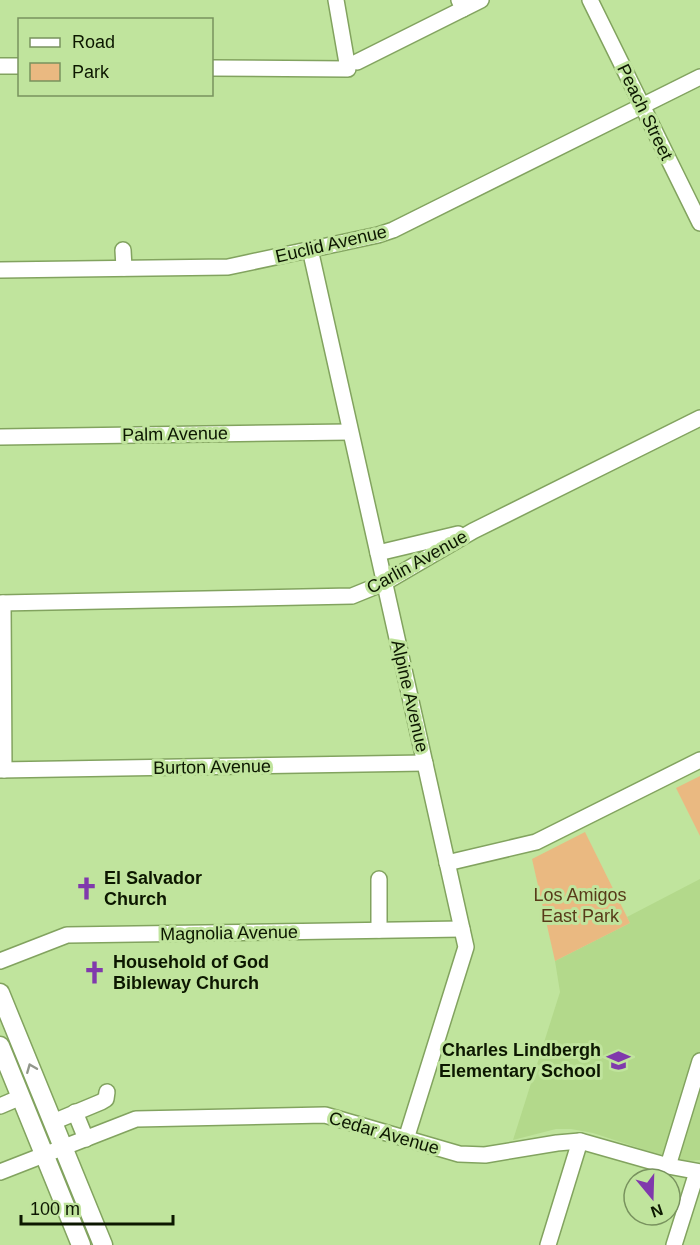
<svg xmlns="http://www.w3.org/2000/svg" width="700" height="1245" font-family="Arial,sans-serif">
  <style>
    .built { fill: #b3d98b }
    .green { fill: #eab981 }
    .lines { fill: none; stroke-linecap: round; stroke-linejoin: round }
    .minor-casing { stroke: #82a35f; stroke-width: 18 }
    .major-casing { stroke: #82a35f; stroke-width: 21 }
    .minor { stroke: #fff; stroke-width: 15 }
    .major { stroke: #fff; stroke-width: 18 }
    .oneway { stroke: #92978c }
    .labels { text-anchor: middle; stroke-width: 6; stroke-linejoin: round; paint-order: stroke }
    .street-label { font-size: 18px; fill: #0c1700; stroke: #c0e49d }
    .poi-label { font-size: 18px; font-weight: bold; fill: #0c1700; stroke: #c0e49d; text-anchor: start }
    .park-label { font-size: 18px; fill: #573b19; stroke: #c0e49d }
  </style>
  <rect width="100%" height="100%" fill="#c0e49d"/>
  <!-- built -->
  <path class="built" d="M700 879V1160L687 1161 645 1150 593 1133 571 1129H556L513 1140 560 992 555 961 630 923 627 917Z"/>
  <!-- green -->
  <g class="green">
    <path d="M700 776V836L676 788Z"/>
    <path d="M585 832 630 923 555 961 532 859Z"/>
  </g>
  <g class="lines">
    <defs>
      <g id="minor">
        <path d="M590 0 700 223"/>
        <path d="M463 9 481 0"/>
        <path d="M357 62 463 9 459 0"/>
        <path d="M0 66H20"/>
        <path d="M212 68 348 69 336 0"/>
        <path d="M310 249 466 947 406 1139"/>
        <path d="M123 250 124 268"/>
        <path d="M0 270 228 267 378 235 393 230 700 77"/>
        <path d="M0 437 350 432"/>
        <path d="M378 553 458 534"/>
        <path d="M0 603 352 596 384 583 473 531 700 418"/>
        <path d="M3 603 4 770"/>
        <path d="M0 770 425 763"/>
        <path d="M447 863 536 842 700 760"/>
        <path d="M379 879V930"/>
        <path d="M0 961 67 935 462 929"/>
        <path d="M0 1106 21 1097"/>
        <path d="M75 1112 86 1139"/>
        <path d="M53 1122 101 1102 106 1099 107 1092"/>
        <path d="M668 1166 700 1061"/>
        <path d="M0 1172 136 1119 325 1115 459 1154 485 1155 557 1143 580 1141 668 1166 700 1172"/>
        <path d="M548 1245 580 1141"/>
        <path d="M674 1245 697 1172"/>
      </g>
      <g id="major">
        <path d="M0 993 103 1245"/>
        <path d="M0 1046 81 1245"/>
      </g>
    </defs>
    <!-- minor casing -->
    <use href="#minor" class="minor-casing"/>
    <!-- major casing -->
    <use href="#major" class="major-casing"/>
    <!-- minor -->
    <use href="#minor" class="minor"/>
    <!-- major -->
    <use href="#major" class="major"/>
  </g>
  <!-- one-way arrows -->
  <defs><path id="oneway-chevron" d="M-2-3.5L2.5 0L-2 3.5" fill="none" stroke-width="1.6" stroke-linecap="round" stroke-linejoin="round" transform="scale(1.5)"/></defs>
  <use class="oneway" href="#oneway-chevron" transform="translate(31 1068) rotate(-112)"/>
  <!-- icons -->
  <defs>
    <symbol id="church-bare" viewBox="-9 -9 18 18"><path d="M-1.2-6h2.4v3.5h3.3v2.4h-3.3V6h-2.4V-.1h-3.3v-2.4h3.3Z" fill="#8039ac" stroke="#c0e49d" stroke-width="2.5" paint-order="stroke"/></symbol>
    <symbol id="school-bare" viewBox="-9 -9 18 18"><path d="M0-5L7-2L0 1L-7-2ZM-4 1L0 2.5L4 1V4Q0 6-4 4Z" fill="#8039ac" stroke="#c0e49d" stroke-width="2.5" paint-order="stroke"/></symbol>
  </defs>
  <g fill-rule="evenodd">
    <use href="#church-bare" x="70" y="872" width="33" height="33"/>
    <use href="#church-bare" x="78" y="956" width="33" height="33"/>
    <use href="#school-bare" x="602" y="1044" width="33" height="33"/>
  </g>
  <g class="labels">
    <!-- street labels -->
    <g class="street-label">
      <text transform="translate(645 112) rotate(64)" y="6">Peach Street</text>
      <text transform="translate(331 244) rotate(-13)" y="6">Euclid Avenue</text>
      <text transform="translate(175 434) rotate(-1)" y="6">Palm Avenue</text>
      <text transform="translate(417 562) rotate(-29)" y="6">Carlin Avenue</text>
      <text transform="translate(410 696) rotate(77)" y="6">Alpine Avenue</text>
      <text transform="translate(212 767) rotate(-1)" y="6">Burton Avenue</text>
      <text transform="translate(229 933) rotate(-1)" y="6">Magnolia Avenue</text>
      <text transform="translate(384 1133) rotate(16)" y="6">Cedar Avenue</text>
    </g>
    <!-- poi labels -->
    <g class="poi-label">
      <text x="104" y="884">El Salvador<tspan x="104" dy="21">Church</tspan></text>
      <text x="113" y="968">Household of God<tspan x="113" dy="21">Bibleway Church</tspan></text>
      <text x="601" y="1056" text-anchor="end">Charles Lindbergh<tspan x="601" dy="21">Elementary School</tspan></text>
    </g>
    <!-- park labels -->
    <g class="park-label">
      <text x="580" y="901">Los Amigos<tspan x="580" dy="21">East Park</tspan></text>
    </g>
  </g>
  <!-- legend -->
  <rect x="18" y="18" width="195" height="78" fill="#c0e49d" stroke="#78925e" stroke-width="1.5"/>
  <rect x="30" y="38" width="30" height="9" fill="#ffffff" stroke="#78925e" stroke-width="1.5"/>
  <text x="72" y="48" font-size="18" fill="#0c1700">Road</text>
  <rect x="30" y="63" width="30" height="18" fill="#eab981" stroke="#78925e" stroke-width="1.5"/>
  <text x="72" y="78" font-size="18" fill="#0c1700">Park</text>
  <!-- north arrow -->
  <g transform="translate(652 1197) rotate(161)"><circle r="28" fill="#c0e49d" stroke="#78925e" stroke-width="1.5"/>
  <path d="M0-4.5L10 22L0 15L-10 22Z" fill="#8039ac"/>
  <text y="-9" font-size="16" font-weight="bold" text-anchor="middle" fill="#0c1700">N</text>
  </g>
  <!-- scale -->
  <path d="M21 1215v9h152v-9" fill="none" stroke="#0c1700" stroke-width="3"/>
  <text x="30" y="1215" font-size="18" fill="#0c1700" stroke="#c0e49d" stroke-width="4.5" paint-order="stroke">100 m</text>
</svg>
